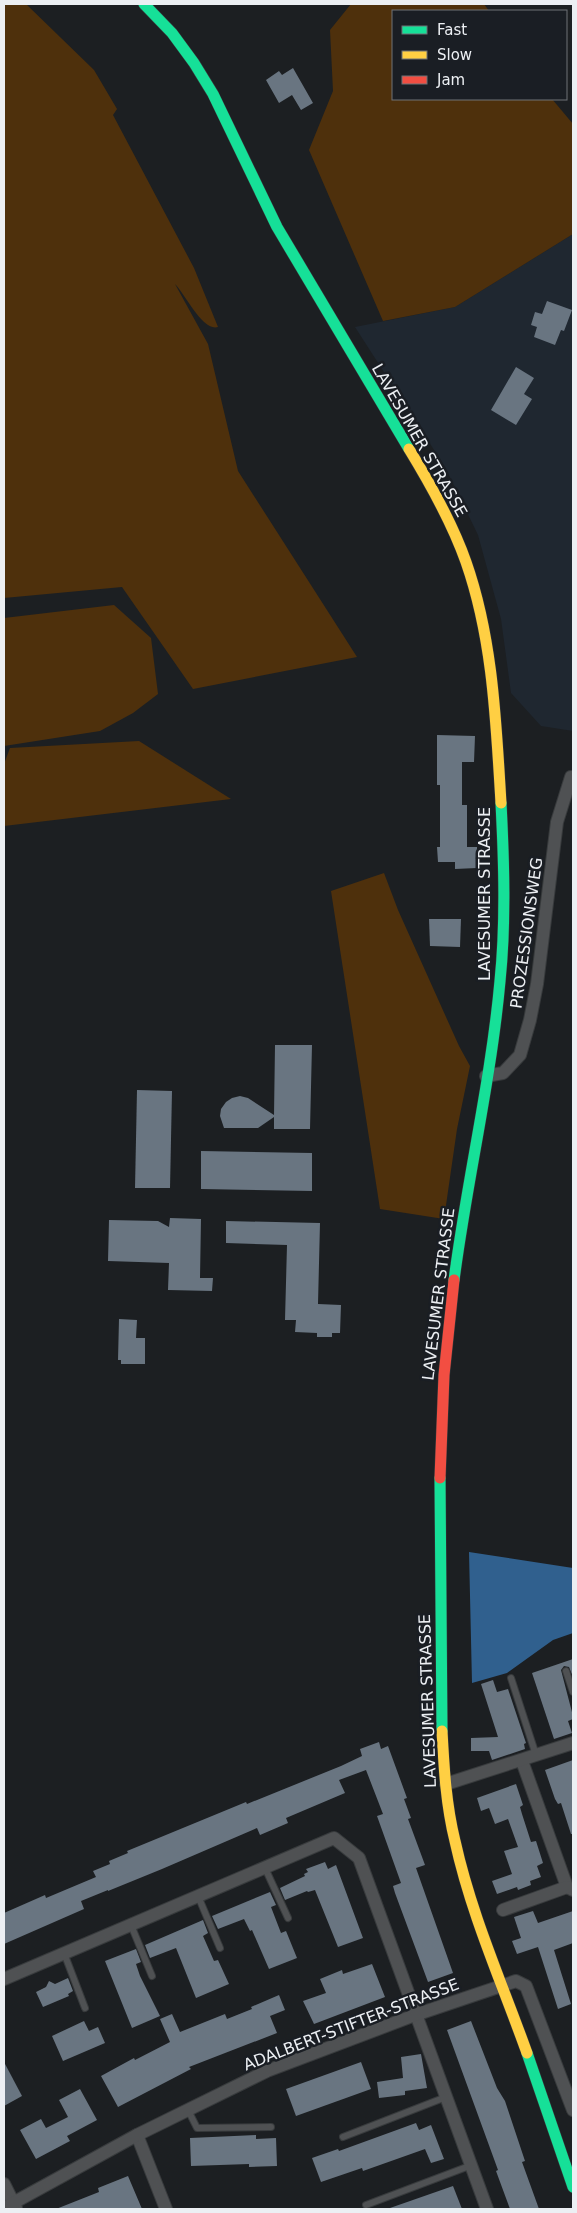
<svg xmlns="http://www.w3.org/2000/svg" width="577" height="2213" font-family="'DejaVu Sans',sans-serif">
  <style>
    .built { fill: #1f2730 }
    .green { fill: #4e300c }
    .water { fill: #30608e }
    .building { fill: #697581 }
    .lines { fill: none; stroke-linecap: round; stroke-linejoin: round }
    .lane-casing { stroke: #383b3d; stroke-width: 8 }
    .street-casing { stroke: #383b3d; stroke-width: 14 }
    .fast-casing { stroke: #383b3d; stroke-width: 12 }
    .slow-casing { stroke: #383b3d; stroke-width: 12 }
    .jam-casing { stroke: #383b3d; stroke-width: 12 }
    .lane { stroke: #4f5153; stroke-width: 6 }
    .street { stroke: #4f5153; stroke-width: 12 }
    .fast { stroke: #16e098; stroke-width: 11 }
    .slow { stroke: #ffcf43; stroke-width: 11 }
    .jam { stroke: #f24e42; stroke-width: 11 }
    .labels { text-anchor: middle; stroke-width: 5; stroke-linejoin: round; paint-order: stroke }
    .street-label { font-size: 16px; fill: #eceff3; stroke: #1a1e24 }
  </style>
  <rect width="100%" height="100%" fill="#1c1f22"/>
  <!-- built -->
  <path class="built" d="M573 234V731L541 726 511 693 501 619 478 535 445 467 355 327 455 307Z"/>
  <!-- green -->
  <g class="green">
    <path d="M4 4H26L94 70 117 109 113 115 194 268 218 327C203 332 185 294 175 284L208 344 238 471 357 657 193 689 122 587 4 598Z"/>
    <path d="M351 4H484L489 11H393V99H552L573 124V234L455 307 383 321 309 150 333 91 330 30Z"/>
    <path d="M114 605 151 638 158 694 133 713 100 731 4 746V618Z"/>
    <path d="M139 741 231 799 4 826V764L10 748Z"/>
    <path d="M384 873 398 910 459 1046 470 1066 457 1129 444 1219 380 1209 331 891Z"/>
  </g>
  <!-- water -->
  <path class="water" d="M469 1552 573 1568V1633L553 1640 507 1673 472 1683Z"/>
  <!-- building -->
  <g class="building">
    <path d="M293 68 313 103 301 110 292 95 279 103 266 80 279 71 282 75Z"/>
    <path d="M547 301 572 310 564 331 561 330 555 345 534 337 537 327 531 325 535 312 542 314Z"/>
    <path d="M516 367 534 378 524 394 532 399 516 425 491 410Z"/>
    <path d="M437 735 475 736 474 762H462V805H467V847H477V868L455 869V862H438L437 847H440V785H437Z"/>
    <path d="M429 919H461L460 947 430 946Z"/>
    <path d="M275 1045H312L310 1129H274V1117L258 1128H224L220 1116 221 1109 226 1102 232 1098 240 1096 248 1098 274 1115Z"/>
    <path d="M137 1090 172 1091 170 1188H135Z"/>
    <path d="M201 1151 312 1153V1191L201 1189Z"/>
    <path d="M170 1218 201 1219 200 1278H213L212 1291 168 1290 169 1263 108 1261 109 1220 158 1221 169 1227Z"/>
    <path d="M226 1221 320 1223 318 1304 341 1305 340 1333H332V1337H317V1333L295 1332 296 1320H285L287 1245 226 1243Z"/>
    <path d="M119 1319 137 1320 136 1338H145V1364H121V1360H118Z"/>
    <path d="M573 1659V1677L569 1667 564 1666 561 1670 573 1716V1719L568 1721 572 1733 554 1739 532 1673Z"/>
    <path d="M493 1680 497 1692 508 1689 526 1743 524 1744 525 1749 492 1760 489 1751H471V1738L498 1737 481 1684Z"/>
    <path d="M379 1742 381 1749 388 1746 407 1798 404 1799 411 1818 408 1819 425 1865 416 1868 453 1973 428 1982 395 1893 393 1886 401 1883 377 1816 383 1814 366 1770 339 1780 345 1793 286 1818 288 1823 260 1835 257 1828 162 1869 108 1891V1890L81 1901 84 1909 4 1944V1913L45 1895 46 1898 96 1877 93 1871 110 1864 109 1861 128 1853 127 1851 246 1802 247 1804 341 1766 362 1756 360 1749Z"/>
    <path d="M573 1760V1834H571L561 1803 558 1804 555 1799 545 1770Z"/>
    <path d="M516 1784 523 1805 520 1807 522 1814 531 1842 536 1841 543 1863 537 1866 541 1877 530 1881 531 1885 518 1890 517 1887 497 1894 492 1881 512 1874 504 1851 518 1847 508 1819 495 1824 489 1808 481 1811 477 1798Z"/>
    <path d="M325 1862 328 1869 336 1865 363 1938 338 1947 315 1890 308 1892 307 1891 285 1900 280 1888 305 1876 304 1874 308 1872 306 1869Z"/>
    <path d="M270 1892 276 1905 271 1907 281 1933 286 1931 297 1958 269 1969 252 1930 250 1931 244 1919 218 1929 212 1916Z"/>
    <path d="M533 1911 538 1923 573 1911V1943L554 1950 571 2004 558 2009 538 1947 517 1954 512 1941 521 1938 514 1917Z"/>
    <path d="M203 1920 208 1933 203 1936 214 1961 218 1960 229 1984 196 1998 176 1948 150 1958 145 1945Z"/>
    <path d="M136 1949 141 1962 136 1964 140 1976 160 2016 132 2028 105 1961Z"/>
    <path d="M372 1964 385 1997 314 2024 303 2001 326 1993 320 1979 342 1970 343 1974Z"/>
    <path d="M68 1978 73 1991 68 1994 69 1996 43 2007 36 1992 46 1987 49 1981 55 1984Z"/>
    <path d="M279 1995 285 2010 270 2016 277 2033 189 2067 191 2069 118 2107 101 2076 134 2058 135 2060 170 2042 160 2019 172 2014 180 2032 225 2014 227 2019 252 2009 251 2007Z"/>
    <path d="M84 2021 89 2031 98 2027 105 2043 63 2061 52 2036Z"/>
    <path d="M471 2021 497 2088 505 2101 525 2161 522 2162 539 2209H510L496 2171 498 2170 447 2030Z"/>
    <path d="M421 2054 427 2088 405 2091V2095L379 2098 377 2082 403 2078 401 2057Z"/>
    <path d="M4 2062 22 2096 4 2106Z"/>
    <path d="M361 2062 371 2089 296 2116 286 2089Z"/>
    <path d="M80 2089 97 2120 67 2136 70 2141 36 2159 20 2130 41 2119 46 2128 68 2117 59 2100Z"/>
    <path d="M416 2123 419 2130 431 2125 444 2159 431 2163 425 2149 363 2171 362 2168 321 2182 312 2158 338 2149 339 2151Z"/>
    <path d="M256 2135V2139L276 2138 277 2166 249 2167V2164L191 2166 190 2138Z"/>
    <path d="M128 2176 142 2209H56L99 2192 98 2188Z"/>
    <path d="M453 2186 462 2209H390V2208Z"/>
  </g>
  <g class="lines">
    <defs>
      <g id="lane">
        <path d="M566 1671 573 1692"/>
        <path d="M511 1678 536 1755"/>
        <path d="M265 1868 288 1918"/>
        <path d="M198 1896 220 1948"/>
        <path d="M131 1925 152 1976"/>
        <path d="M64 1953 85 2008"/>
        <path d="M188 2110 197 2128 271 2127"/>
        <path d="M343 2137 446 2097"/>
        <path d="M366 2205 472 2165"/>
      </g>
      <g id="street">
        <path d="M486 1076 503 1073 520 1055 530 1020 537 984 557 822 571 777H573"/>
        <path d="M522 1761 567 1887 573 1890"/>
        <path d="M446 1784 573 1743"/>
        <path d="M503 1910 567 1887"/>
        <path d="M4 1979 334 1838 359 1858 487 2209"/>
        <path d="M137 2135 166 2209"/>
        <path d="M4 2184 16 2208"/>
        <path d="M4 2208 137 2135 267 2071 415 2015 516 1981 526 1986 573 2110"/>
      </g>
      <g id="fast">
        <path d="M144 4 172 33 194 63 213 94 277 227 409 449"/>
        <path d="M454 1280C467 1180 491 1081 500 981 506 922 504 862 501 803"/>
        <path d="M440 1478 442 1731"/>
        <path d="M527 2053 573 2187"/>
      </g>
      <g id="slow">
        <path d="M409 449C431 485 452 522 466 562 493 639 496 722 501 803"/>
        <path d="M442 1731C444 1768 446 1805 455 1841 471 1914 502 1983 527 2053"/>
      </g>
      <path id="jam" d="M440 1478 444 1375 454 1280"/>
    </defs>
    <!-- lane casing -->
    <use href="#lane" class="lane-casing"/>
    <!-- street casing -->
    <use href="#street" class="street-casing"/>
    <!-- fast casing -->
    <use href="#fast" class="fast-casing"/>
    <!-- slow casing -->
    <use href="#slow" class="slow-casing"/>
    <!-- jam casing -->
    <use href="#jam" class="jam-casing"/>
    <!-- lane -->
    <use href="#lane" class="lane"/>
    <!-- street -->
    <use href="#street" class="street"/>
    <!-- fast -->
    <use href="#fast" class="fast"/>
    <!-- slow -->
    <use href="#slow" class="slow"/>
    <!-- jam -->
    <use href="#jam" class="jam"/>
  </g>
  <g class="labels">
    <!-- street labels -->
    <g class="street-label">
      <text transform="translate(420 440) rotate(60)" y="6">LAVESUMER STRASSE</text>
      <text transform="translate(484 894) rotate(-90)" y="6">LAVESUMER STRASSE</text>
      <text transform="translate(526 933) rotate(-82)" y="6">PROZESSIONSWEG</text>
      <text transform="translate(438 1294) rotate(-83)" y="6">LAVESUMER STRASSE</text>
      <text transform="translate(427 1701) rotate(-92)" y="6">LAVESUMER STRASSE</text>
      <text transform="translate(351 2024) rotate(-21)" y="6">ADALBERT-STIFTER-STRASSE</text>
    </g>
  </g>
  <!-- border -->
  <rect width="577" height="2213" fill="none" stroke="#eceff3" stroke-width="10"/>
  <!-- legend -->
  <rect x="392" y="10" width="175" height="90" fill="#1a1e24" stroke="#6e7277"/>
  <rect x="402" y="26" width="25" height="8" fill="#16e098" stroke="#6e7277"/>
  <text x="437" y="35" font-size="15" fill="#eceff3">Fast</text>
  <rect x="402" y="51" width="25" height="8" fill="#ffcf43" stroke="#6e7277"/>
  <text x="437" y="60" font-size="15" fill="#eceff3">Slow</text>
  <rect x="402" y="76" width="25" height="8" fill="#f24e42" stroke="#6e7277"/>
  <text x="437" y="85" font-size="15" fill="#eceff3">Jam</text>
</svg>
